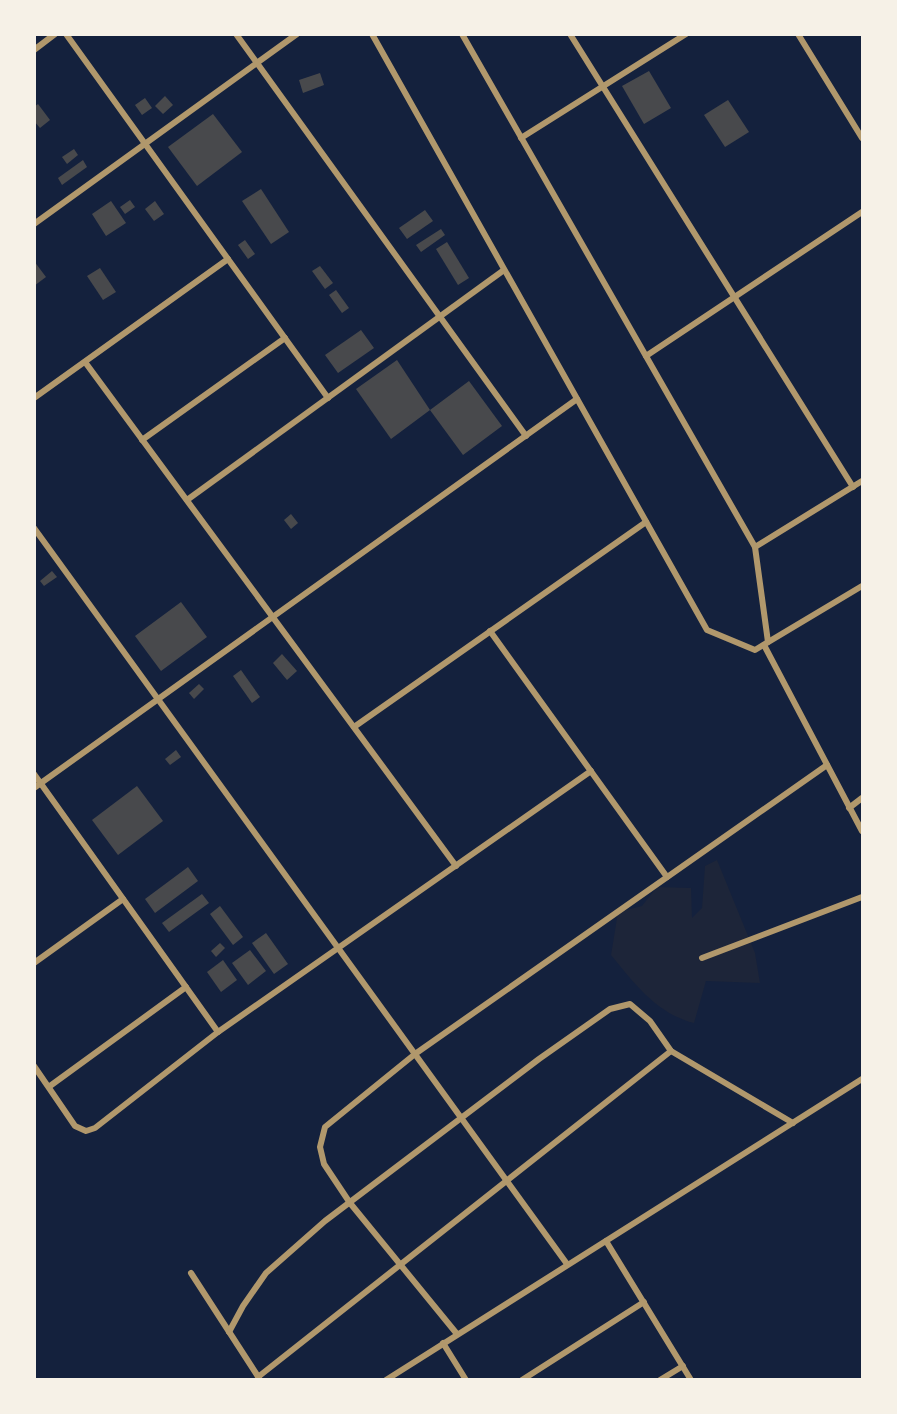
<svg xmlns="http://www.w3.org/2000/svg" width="897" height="1414" font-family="'Fira Sans Condensed',sans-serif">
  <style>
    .green { fill: #1d2539 }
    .building { fill: #48494c }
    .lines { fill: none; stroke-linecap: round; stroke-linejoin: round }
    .minor { stroke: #b1986c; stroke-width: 6 }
  </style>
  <rect width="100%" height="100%" fill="#14213d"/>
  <!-- green -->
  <path class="green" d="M717 860 755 953 760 983 706 981 694 1023C657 1014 634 983 611 955L618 912 642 906 657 887 691 888 692 918 702 908 705 866Z"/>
  <!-- building -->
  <g class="building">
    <path d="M649 71 671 108 644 124 622 86Z"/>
    <path d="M320 73 324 85 303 93 299 80Z"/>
    <path d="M165 96 173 105 163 114 155 106Z"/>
    <path d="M145 98 152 108 142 115 135 105Z"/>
    <path d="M728 100 749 132 725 147 704 115Z"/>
    <path d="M38 104 50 120 40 128 34 121V107Z"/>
    <path d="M213 114 242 152 197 186 168 147Z"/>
    <path d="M74 149 78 155 67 164 62 157Z"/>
    <path d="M83 160 87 167 62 185 58 178Z"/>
    <path d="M261 189 289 232 271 244 242 201Z"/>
    <path d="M130 200 135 207 125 214 120 207Z"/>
    <path d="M111 201 126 223 106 236 92 214Z"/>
    <path d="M155 201 164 214 154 221 145 209Z"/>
    <path d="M425 210 433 221 407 239 399 228Z"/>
    <path d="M441 229 445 235 421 252 416 245Z"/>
    <path d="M245 240 255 254 248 259 238 245Z"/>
    <path d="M447 242 469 278 458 285 436 249Z"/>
    <path d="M34 261 46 277 34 286Z"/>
    <path d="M320 266 333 283 325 289 312 271Z"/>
    <path d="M100 268 116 292 103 300 87 276Z"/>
    <path d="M336 290 349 308 342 313 329 295Z"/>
    <path d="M361 330 374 348 338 373 325 355Z"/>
    <path d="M397 360 430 410 391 439 356 389Z"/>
    <path d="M469 381 502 426 463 455 430 410Z"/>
    <path d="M291 514 298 523 291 529 284 520Z"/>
    <path d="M52 571 57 577 44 586 40 581Z"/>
    <path d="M181 602 207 637 161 671 135 636Z"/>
    <path d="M282 654 297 671 287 680 273 663Z"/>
    <path d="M241 670 260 697 252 703 233 676Z"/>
    <path d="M199 684 204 689 194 699 189 693Z"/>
    <path d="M176 750 181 757 170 765 165 759Z"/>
    <path d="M137 786 163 821 118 855 92 820Z"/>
    <path d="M188 867 198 881 155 913 145 899Z"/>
    <path d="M202 894 209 903 169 932 162 923Z"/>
    <path d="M220 906 243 937 233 945 210 914Z"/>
    <path d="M266 933 288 964 274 974 252 943Z"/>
    <path d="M220 943 225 948 216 957 211 951Z"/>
    <path d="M250 950 266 971 248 985 232 963Z"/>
    <path d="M223 960 237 980 221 992 207 972Z"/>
  </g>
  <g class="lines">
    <!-- minor -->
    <g class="minor">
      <path d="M66 34 328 398"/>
      <path d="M236 34 526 436"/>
      <path d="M372 34 707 630 755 650 862 586"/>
      <path d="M462 34 755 547 768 642"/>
      <path d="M570 34 853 487"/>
      <path d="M798 34 862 138"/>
      <path d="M34 50 55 34"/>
      <path d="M521 138 686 34"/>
      <path d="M34 224 297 34"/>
      <path d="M646 356 862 212"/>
      <path d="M85 362 456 866"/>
      <path d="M34 398 228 259"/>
      <path d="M142 440 285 338"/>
      <path d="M187 500 504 270"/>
      <path d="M34 528 567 1264"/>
      <path d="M755 547 862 481"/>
      <path d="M490 631 667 877"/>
      <path d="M764 645 862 831"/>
      <path d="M354 727 646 522"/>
      <path d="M34 774 218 1032"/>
      <path d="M34 788 577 399"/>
      <path d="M849 808 862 798"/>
      <path d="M702 958 862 897"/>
      <path d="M34 963 123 899"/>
      <path d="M34 1066 75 1126 86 1131 95 1128 218 1032 591 771"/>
      <path d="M50 1086 186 987"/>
      <path d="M606 1241 691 1380"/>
      <path d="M191 1273 259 1378"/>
      <path d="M229 1332 243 1306 266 1273 325 1221 539 1059 610 1009 630 1004 650 1021 671 1051 793 1123"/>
      <path d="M457 1334 350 1203 324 1164 320 1147 325 1127 415 1054 827 765"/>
      <path d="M443 1343 466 1380"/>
      <path d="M258 1377 671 1051"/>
      <path d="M386 1380 862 1079"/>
      <path d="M522 1380 644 1302"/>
      <path d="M660 1380 683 1366"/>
    </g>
  </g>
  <!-- border -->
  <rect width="897" height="1414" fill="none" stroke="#f6f1e7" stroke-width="72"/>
</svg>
